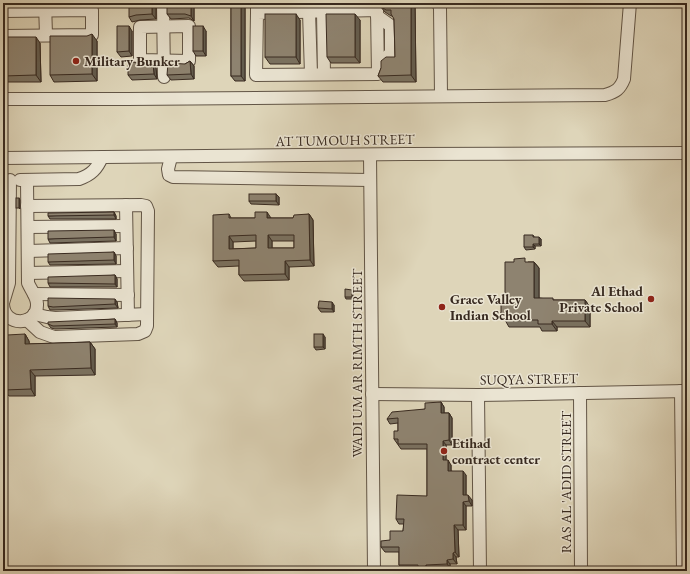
<svg xmlns="http://www.w3.org/2000/svg" width="690" height="574" font-family="'EB Garamond',serif">
  <style>
    .lines { fill: none; stroke-linecap: round; stroke-linejoin: round }
    .minor-casing { stroke: #625546; stroke-width: 14 }
    .minor { stroke: #eae4d2; stroke-width: 12 }
    .wall { fill: #7a7160; stroke: #382a20; fill-rule: evenodd }
    .shaded-wall { fill: #635c4e; stroke: #382a20 }
    .building { fill: #8e8370; stroke: #382a20; fill-rule: evenodd }
    .poi-dot { fill: #8f2418; stroke: #eae4d2; stroke-width: 1.5 }
    .labels { text-anchor: middle; stroke-width: 3; stroke-linejoin: round; paint-order: stroke }
    .poi-label { font-size: 14px; font-weight: bold; fill: #382a20; stroke: #eae4d2; text-anchor: start }
    .street-label { font-size: 14px; fill: #382a20; stroke: #eae4d2 }
  </style>
  <rect width="100%" height="100%" fill="#ded5b9"/>
  <filter id="stains"><feTurbulence type="fractalNoise" baseFrequency=".005" numOctaves="4"/><feColorMatrix values="0 0 0 0 .2 0 0 0 0 .09 0 0 0 0 .02 0 0 0 .5 -.17"/></filter>
  <radialGradient id="worn" r=".72"><stop offset=".6" stop-color="#630" stop-opacity="0"/><stop offset="1" stop-color="#630" stop-opacity=".3"/></radialGradient>
  <g class="lines">
    <defs>
      <g id="minor">
        <path d="M45 3 46 35"/>
        <path d="M163 3 164 77"/>
        <path d="M438 3 440 8 441 95"/>
        <path d="M3 11 92 10V35L3 36"/>
        <path d="M309 12 311 74"/>
        <path d="M323 12 324 74"/>
        <path d="M257 13 377 10 378 74 256 75 257 13V3"/>
        <path d="M377 16 391 26V53L378 64"/>
        <path d="M189 26V61L140 60V27Z"/>
        <path d="M3 99H126L605 95C616 92 620 89 624 79L630 3"/>
        <path d="M370 155 374 571"/>
        <path d="M171 157 168 169 169 175 173 177 370 180"/>
        <path d="M3 158 405 154 687 153"/>
        <path d="M20 180 79 179C91 175 97 169 102 157"/>
        <path d="M126 205 128 315"/>
        <path d="M28 227 126 226"/>
        <path d="M28 251 127 248"/>
        <path d="M28 273 127 271"/>
        <path d="M34 294 128 295"/>
        <path d="M3 303 9 283 10 180"/>
        <path d="M3 304C4 328 38 326 37 304 37 297 31 290 28 283L27 180"/>
        <path d="M34 314 47 317 55 318 147 314"/>
        <path d="M27 320 40 332 54 337 138 334 145 331 147 326 148 211 146 206 141 205 27 206"/>
        <path d="M681 391 683 571"/>
        <path d="M580 393 581 571"/>
        <path d="M372 394 478 395 687 391"/>
        <path d="M478 395 480 571"/>
      </g>
    </defs>
    <!-- minor casing -->
    <use href="#minor" class="minor-casing"/>
    <!-- minor -->
    <use href="#minor" class="minor"/>
  </g>
  <!-- wall -->
  <g class="wall">
    <path d="M231 3H244L245 5V81H235L231 76Z"/>
    <path d="M415 3 416 82H383L378 76 381 68 395 57 394 19 393 16H391L385 12 380 6Z"/>
    <path d="M152 4 156 8V19L140 20 132 22 129 17Z"/>
    <path d="M194 7V21L189 18 171 19 167 14Z"/>
    <path d="M300 20V64H270L265 57Z"/>
    <path d="M360 20V63H331L327 57Z"/>
    <path d="M132 31V56L121 57 117 52Z"/>
    <path d="M206 31V56H196L193 51Z"/>
    <path d="M3 37 40 43 41 82H3Z"/>
    <path d="M97 41V81L54 82 50 75Z"/>
    <path d="M190 61 194 66V79L171 80 167 75 185 64Z"/>
    <path d="M153 63 156 68 157 79 132 80 128 75Z"/>
    <path d="M276 194 279 197V205L251 204 249 201Z"/>
    <path d="M114 212 116 216V219H50L48 216Z"/>
    <path d="M229 214 231 218H293L309 214 313 220 314 266 289 267V280L244 281 239 275V266L218 267 213 261ZM256 241V248L233 249V242ZM272 241H294V248H272Z"/>
    <path d="M116 234V241L50 243 48 239Z"/>
    <path d="M533 235 534 237 541 239V246H535V249L526 250 524 247Z"/>
    <path d="M114 252 116 256V264L50 265 48 262Z"/>
    <path d="M528 262H534L539 268V298L555 300H585L590 307V327H557V331H542L540 327H509L505 320 504 317 501 313 505 301Z"/>
    <path d="M115 275 117 279V287H50L48 283Z"/>
    <path d="M353 291V299H346L345 297Z"/>
    <path d="M117 302 118 308 55 310H50L48 306Z"/>
    <path d="M334 305V312H321L318 308Z"/>
    <path d="M115 319 117 323V327L55 329 51 328 48 324Z"/>
    <path d="M25 334 29 341V344L90 342 95 349V375L35 376V396H9L4 390V388L3 387V344H7Z"/>
    <path d="M325 337V349L316 350 314 347Z"/>
    <path d="M441 402 444 407V413H449L452 418V445H446V460L451 465V471L466 475V495L472 500V506H466V530H458L459 557H456L457 564H450V568L429 569V571H418V569L402 570 399 565V552H385L381 547 403 531 404 524H399L396 519 427 496V449H401L394 439 398 431V423L390 424 387 419 425 409Z"/>
  </g>
  <!-- shaded-wall -->
  <g class="shaded-wall">
    <path d="M191 3 194 7V21L191 16Z"/>
    <path d="M241 3H244L245 5V81L241 76Z"/>
    <path d="M411 3H415L416 82 411 75Z"/>
    <path d="M152 4 156 8V19L152 14Z"/>
    <path d="M296 14 300 20V64L296 57Z"/>
    <path d="M355 14 360 20V63L355 57Z"/>
    <path d="M129 26 132 31V56L129 51Z"/>
    <path d="M203 26 206 31V56L203 51Z"/>
    <path d="M92 34 97 41V81L92 74Z"/>
    <path d="M36 37 40 43 41 82 36 75Z"/>
    <path d="M190 61 194 66V79L191 74Z"/>
    <path d="M153 63 156 68 157 79 154 74Z"/>
    <path d="M276 194 279 197V205L276 201Z"/>
    <path d="M19 198 20 200V209L19 208Z"/>
    <path d="M114 212 116 216V219L114 215Z"/>
    <path d="M267 212 271 218H267Z"/>
    <path d="M309 214 313 220 314 266 310 260Z"/>
    <path d="M114 230 116 234V241L114 237Z"/>
    <path d="M268 235 272 241V254L268 248Z"/>
    <path d="M229 236 233 242V255L229 249Z"/>
    <path d="M539 237 541 239V246L539 244Z"/>
    <path d="M533 244 535 246V249L533 247Z"/>
    <path d="M114 252 116 256V264L114 260Z"/>
    <path d="M285 261 289 267V280L285 274Z"/>
    <path d="M534 262 539 268V304L534 298Z"/>
    <path d="M115 275 117 279V287L115 284Z"/>
    <path d="M352 290 353 291V299L352 297Z"/>
    <path d="M115 299 117 302 118 308 115 304Z"/>
    <path d="M585 300 590 307V327L585 321Z"/>
    <path d="M332 302 334 305V312L332 309Z"/>
    <path d="M115 319 117 323V327L115 324Z"/>
    <path d="M552 321 557 327V331L552 324Z"/>
    <path d="M25 334 29 341 30 350 25 344Z"/>
    <path d="M323 334 325 337V349L323 347Z"/>
    <path d="M90 342 95 349V375L91 368Z"/>
    <path d="M30 370 35 376V396L31 389Z"/>
    <path d="M441 402 444 407V418L441 413Z"/>
    <path d="M449 413 452 418V445L449 440Z"/>
    <path d="M443 441 446 445V465L443 460Z"/>
    <path d="M448 460 451 465V475L448 471Z"/>
    <path d="M463 471 466 475V500L463 495Z"/>
    <path d="M468 495 472 500V506L469 501Z"/>
    <path d="M463 502 466 506V530L463 525Z"/>
    <path d="M454 525 458 530 459 557 455 552Z"/>
    <path d="M453 553 456 557 457 564 453 559Z"/>
    <path d="M447 560 450 564V568L447 564Z"/>
    <path d="M426 565 429 569V571H424Z"/>
  </g>
  <!-- building -->
  <g class="building">
    <path d="M167 3H191V16L185 14H167Z"/>
    <rect x="231" y="3" width="10" height="73"/>
    <path d="M380 3H411V75L378 76 381 68V61L386 57H395L394 19 391 14V10H386L380 6Z"/>
    <path d="M129 4H152V14L136 15 129 17Z"/>
    <rect x="265" y="14" width="31" height="43"/>
    <path d="M326 14H355V57H327Z"/>
    <path d="M117 26H129V51L117 52Z"/>
    <rect x="193" y="26" width="10" height="25"/>
    <path d="M92 34V74L50 75V36H87Z"/>
    <path d="M3 37H36V75L3 76Z"/>
    <path d="M190 61 191 74 167 75 168 63 185 64Z"/>
    <path d="M128 62 153 63 154 74 128 75Z"/>
    <rect x="249" y="194" width="27" height="7"/>
    <rect x="16" y="198" width="3" height="10"/>
    <path d="M114 212V215L48 216V213Z"/>
    <path d="M255 212H267V218H293L294 215 309 214 310 260 285 261V274L239 275V260L213 261V215L229 214V218H255ZM256 235V248L229 249V236ZM268 235H294V248H268Z"/>
    <path d="M114 230V237L48 239V231Z"/>
    <path d="M524 235H533V237H539V244H533V247H524Z"/>
    <path d="M114 252V260L48 262V254Z"/>
    <path d="M525 258V262H534V298H553V300H585V321H552V324H538V320H505L504 313H501V301H505V262H514V259Z"/>
    <path d="M115 275V284L48 283V277Z"/>
    <path d="M345 289 352 290V297H345Z"/>
    <path d="M48 298 115 299V304L53 307 48 306Z"/>
    <path d="M319 301 332 302V309L318 308Z"/>
    <path d="M115 319V324L53 326 48 324V322Z"/>
    <path d="M25 334V344L90 342 91 368 30 370 31 389 4 390V381H3V344H7V335Z"/>
    <rect x="314" y="334" width="9" height="13"/>
    <path d="M441 402V413H449V440L443 441V460H448V471H463V495H468L469 501 463 502V525H454L455 552 453 553V559L447 560V564L426 565 424 571H418V565H399V547H381V541L390 540V531H403L404 519H396L397 495 427 496V444H398V439H394V431H398V418L387 419 392 412 425 409V403Z"/>
  </g>
  <!-- markers -->
  <g class="poi-dot">
    <circle cx="76" cy="61" r="4"/>
    <circle cx="651" cy="299" r="4"/>
    <circle cx="442" cy="307" r="4"/>
    <circle cx="444" cy="451" r="4"/>
  </g>
  <g class="labels">
    <!-- poi labels -->
    <g class="poi-label">
      <text x="84" y="66">Military Bunker</text>
      <text x="643" y="296" text-anchor="end">Al Ethad<tspan x="643" dy="16">Private School</tspan></text>
      <text x="450" y="304">Grace Valley<tspan x="450" dy="16">Indian School</tspan></text>
      <text x="452" y="448">Etihad<tspan x="452" dy="16">contract center</tspan></text>
    </g>
    <!-- street labels -->
    <g class="street-label">
      <text transform="translate(345 140) rotate(-1)" y="5">AT TUMOUH STREET</text>
      <text transform="translate(357 363) rotate(-90)" y="5">WADI UM AR RIMTH STREET</text>
      <text transform="translate(529 379) rotate(-1)" y="5">SUQYA STREET</text>
      <text transform="translate(566 482) rotate(-90)" y="5">RAS AL 'ADID STREET</text>
    </g>
  </g>
  <!-- margin -->
  <rect width="690" height="574" fill="none" stroke="#ded5b9" stroke-width="16"/>
  <rect x="4" y="4" width="682" height="566" fill="none" stroke="#382a20" stroke-width="2"/>
  <rect x="8" y="8" width="674" height="558" fill="none" stroke="#382a20"/>
  <rect width="100%" height="100%" filter="url(#stains)"/>
  <rect width="100%" height="100%" fill="url(#worn)"/>
</svg>
